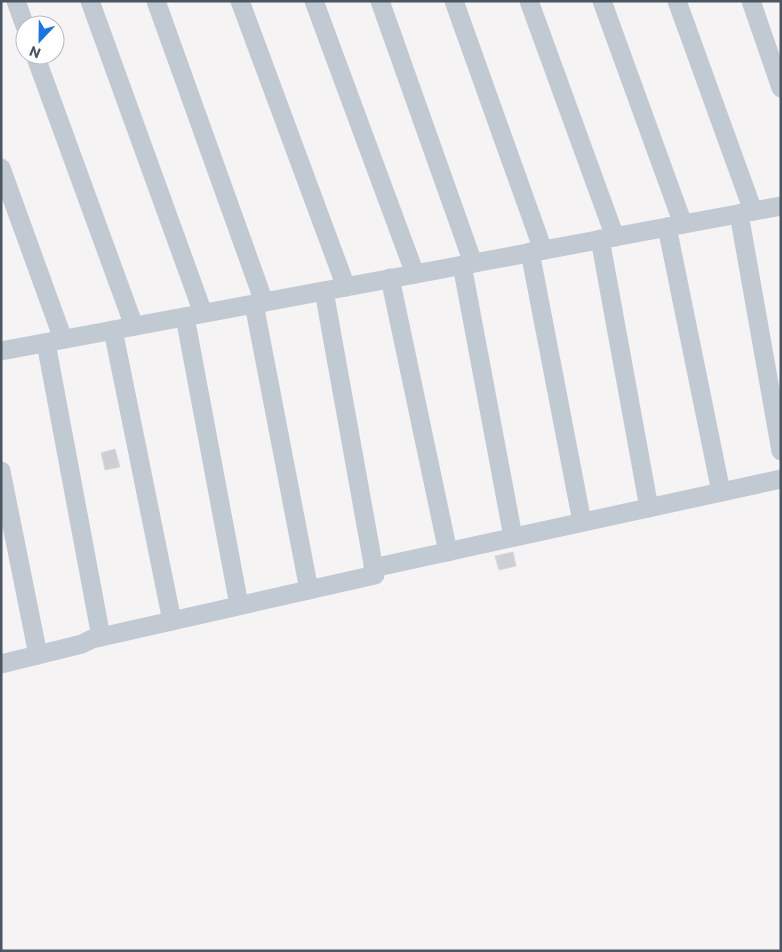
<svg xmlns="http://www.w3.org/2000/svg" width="782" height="952" font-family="Commissioner,sans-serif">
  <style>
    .building { fill: #cdcfd5; stroke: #d7d9de }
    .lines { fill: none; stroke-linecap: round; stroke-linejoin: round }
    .street { stroke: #c1cad2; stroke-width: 19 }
  </style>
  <rect width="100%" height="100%" fill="#f5f3f3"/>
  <!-- building -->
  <g class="building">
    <path d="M115 449 120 467 105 470 101 453Z"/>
    <path d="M513 552 516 566 499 570 495 556Z"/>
  </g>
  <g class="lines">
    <!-- street -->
    <g class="street">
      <path d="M16 1 25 26"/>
      <path d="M90 1 203 313"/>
      <path d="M156 1 264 302"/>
      <path d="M240 1 346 287"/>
      <path d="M314 1 415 274"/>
      <path d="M380 1 473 263"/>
      <path d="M454 1 543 250"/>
      <path d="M529 1 615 237"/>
      <path d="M602 1 683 224"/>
      <path d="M677 1 753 211"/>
      <path d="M751 1 781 88"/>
      <path d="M35 55 134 326"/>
      <path d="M1 168 63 339"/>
      <path d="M739 214 781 451"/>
      <path d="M667 227 721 492"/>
      <path d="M600 239 649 508"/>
      <path d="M530 252 582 522"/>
      <path d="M462 265 513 537"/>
      <path d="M390 278 448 552"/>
      <path d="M254 304 309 590"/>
      <path d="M185 317 239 605"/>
      <path d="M113 330 172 621"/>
      <path d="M46 343 101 637"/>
      <path d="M1 351 781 206"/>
      <path d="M1 471 38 655"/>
      <path d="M373 568 781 479"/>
      <path d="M1 664 82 644 92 639 375 575 324 291"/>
    </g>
  </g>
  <!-- border -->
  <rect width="782" height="952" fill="none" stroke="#4a5661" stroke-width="5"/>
  <!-- north arrow -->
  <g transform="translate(40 40) rotate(202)"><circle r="24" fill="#ffffff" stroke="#b7bbc0"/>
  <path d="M0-4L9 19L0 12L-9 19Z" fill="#1a73e8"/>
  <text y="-8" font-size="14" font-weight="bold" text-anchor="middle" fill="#4a5661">N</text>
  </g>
</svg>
